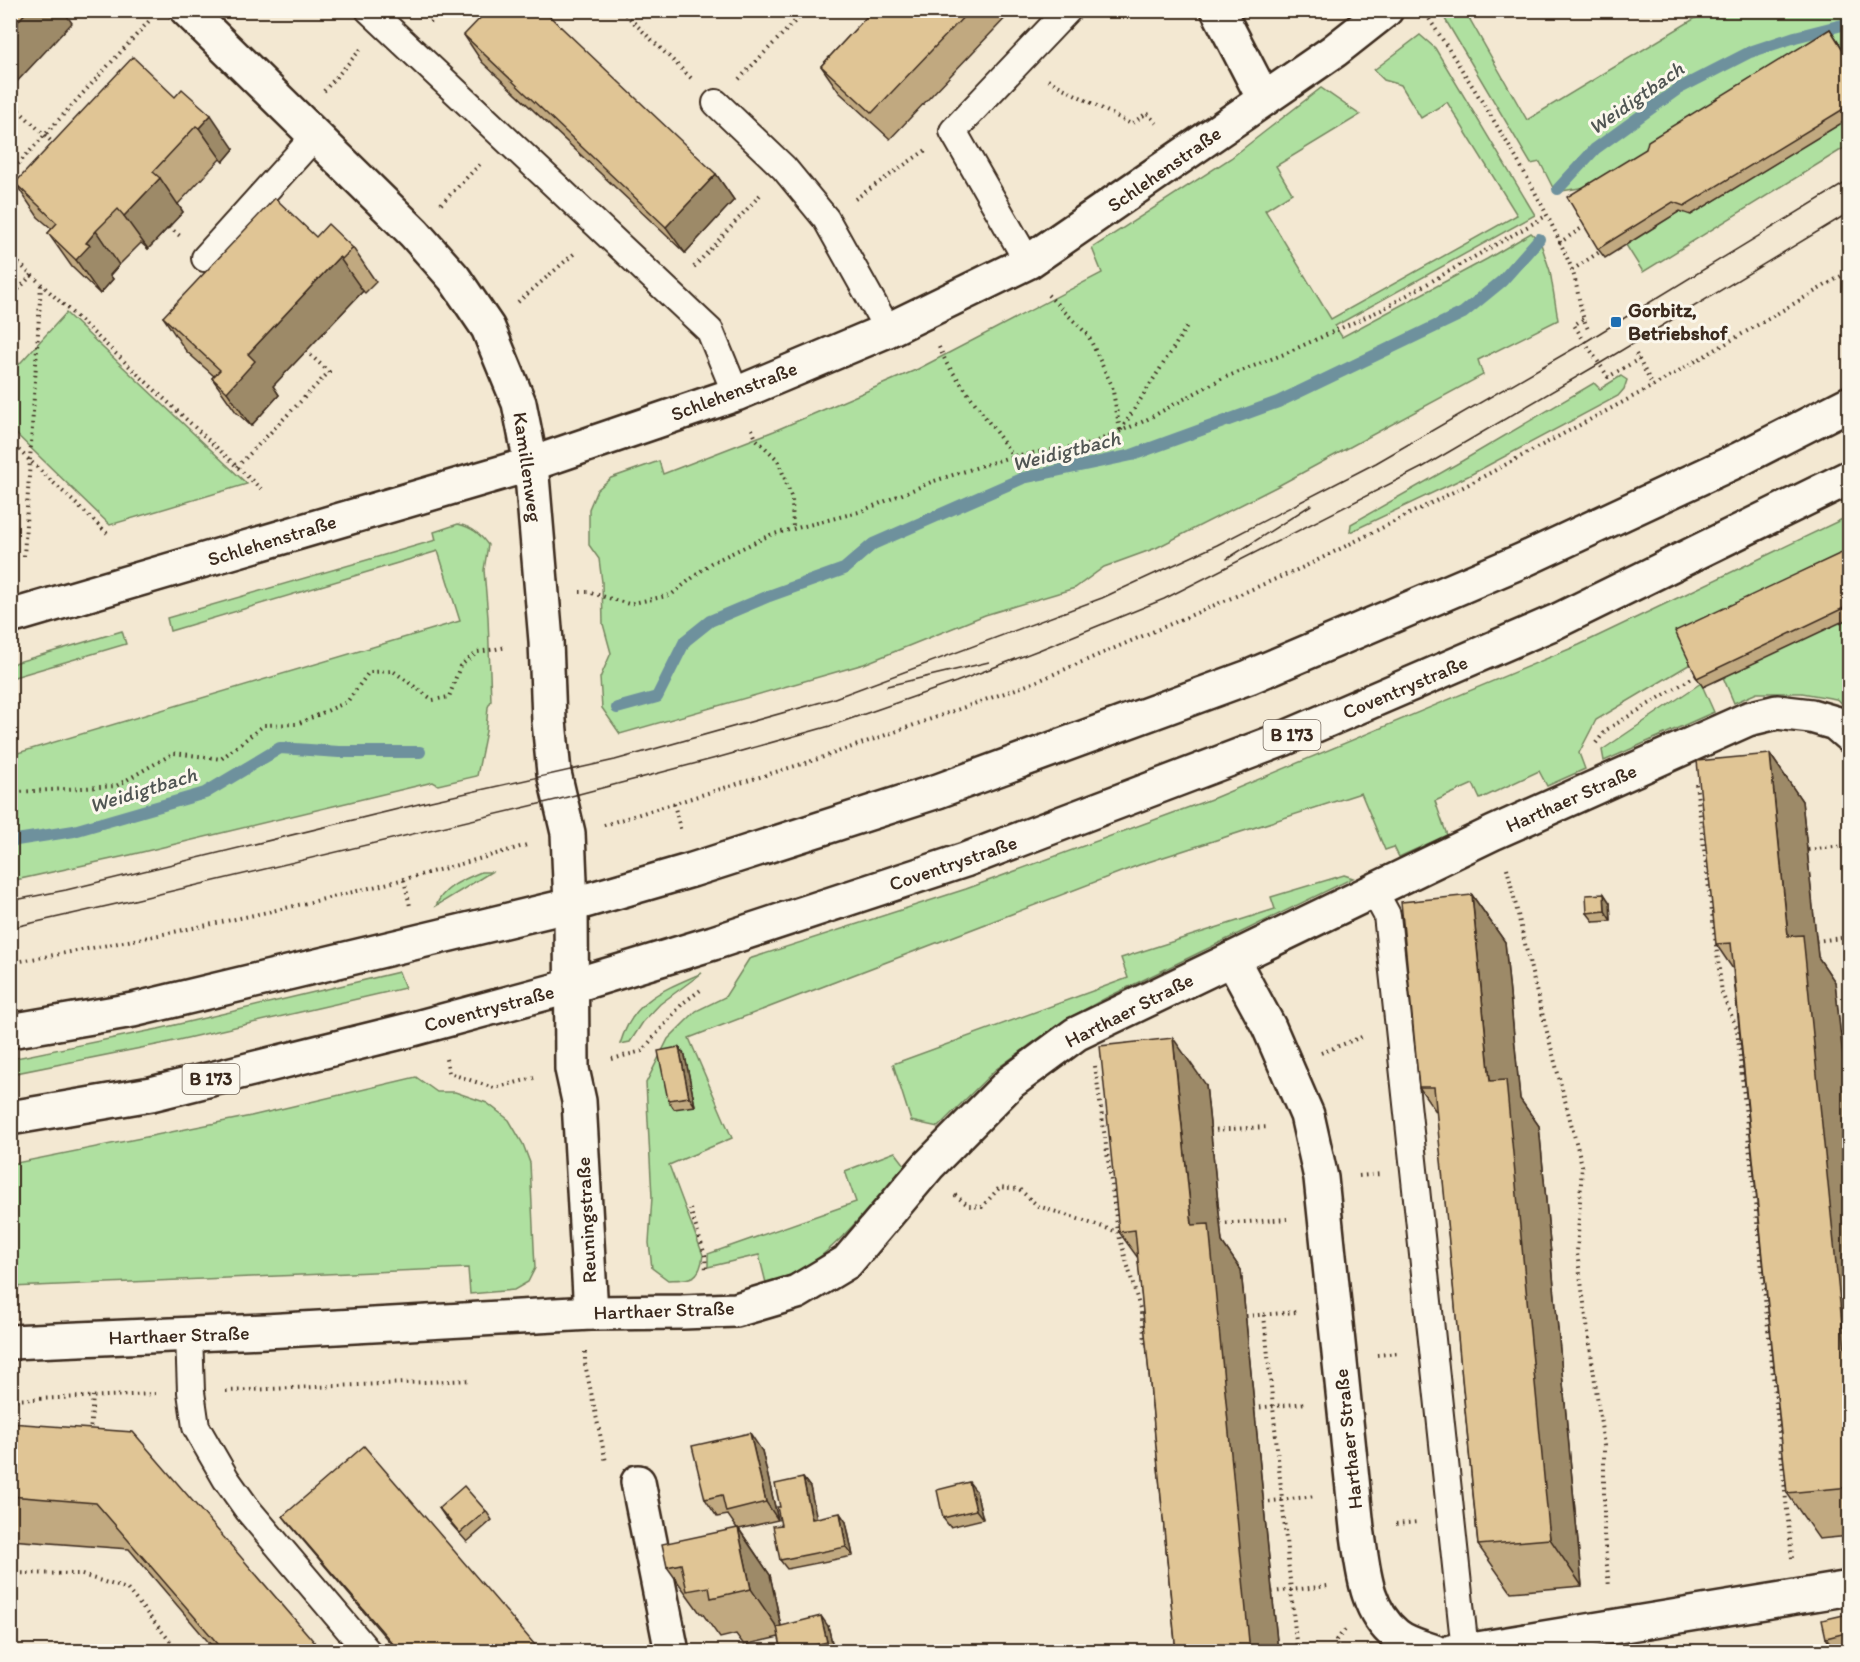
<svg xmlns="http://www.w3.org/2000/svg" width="1860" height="1662" font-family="Itim,sans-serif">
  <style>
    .green { fill: #afe0a0; stroke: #75855f; stroke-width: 1.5 }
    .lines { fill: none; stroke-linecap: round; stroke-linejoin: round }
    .stream { stroke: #6e919d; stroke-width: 12 }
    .service-casing { stroke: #3b2a1e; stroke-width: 30 }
    .minor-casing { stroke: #3b2a1e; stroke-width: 38 }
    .primary-casing { stroke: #3b2a1e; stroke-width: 38 }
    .trunk-casing { stroke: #3b2a1e; stroke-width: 38 }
    .path { stroke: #3b2a1e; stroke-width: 4; stroke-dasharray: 1.5 4.5; stroke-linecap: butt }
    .service { stroke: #fbf7ec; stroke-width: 26 }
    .minor { stroke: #fbf7ec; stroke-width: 33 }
    .primary { stroke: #fbf7ec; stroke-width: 33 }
    .trunk { stroke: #fbf7ec; stroke-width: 33 }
    .tram { stroke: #3b2a1e; stroke-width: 1.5 }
    .wall { fill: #c1a980; stroke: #3b2a1e; stroke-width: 1.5 }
    .shaded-wall { fill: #9d8a68; stroke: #3b2a1e; stroke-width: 1.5 }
    .building { fill: #e0c595; stroke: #3b2a1e; stroke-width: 1.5 }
    .poi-dot { fill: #1f6fb2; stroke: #fbf7ec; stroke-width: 2 }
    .labels { text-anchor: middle; stroke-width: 6; stroke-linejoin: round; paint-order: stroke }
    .shield { fill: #fbf7ec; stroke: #75685c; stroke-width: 1.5 }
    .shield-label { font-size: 18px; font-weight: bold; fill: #3b2a1e }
    .street-label { font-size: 20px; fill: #3b2a1e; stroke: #fbf7ec }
    .poi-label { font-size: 20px; font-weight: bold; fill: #3b2a1e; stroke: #fbf7ec; text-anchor: start }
    .water-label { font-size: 21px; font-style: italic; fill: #505553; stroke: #fbf7ec }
  </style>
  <rect width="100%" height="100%" fill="#f3e8d2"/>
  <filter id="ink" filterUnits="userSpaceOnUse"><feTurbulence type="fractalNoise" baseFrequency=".0167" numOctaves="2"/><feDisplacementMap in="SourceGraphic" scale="12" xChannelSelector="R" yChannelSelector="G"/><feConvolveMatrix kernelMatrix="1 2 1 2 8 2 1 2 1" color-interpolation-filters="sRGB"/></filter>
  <g filter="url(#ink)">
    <!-- green -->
    <g class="green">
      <path d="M1447 11H1477L1468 16 1527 120 1707 11H1849V60L1836 38 1592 186 1562 191 1553 188 1540 162 1531 164 1442 14Z"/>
      <path d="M1420 35 1435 48 1535 215 1335 326 1342 337 1487 259 1531 233 1540 241 1550 271 1558 320 1478 360 1483 375 1276 487 1156 548 1104 567 1075 588 985 615 864 664 620 734 602 708 600 678 611 653 603 624 602 582 599 559 589 545V509L597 490 611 478 659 461 663 474 774 431 918 369 1102 273 1092 248 1231 158 1321 88 1360 115 1276 166 1292 193 1265 210 1331 319 1517 215 1447 102 1421 118 1401 85 1384 80 1374 70Z"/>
      <path d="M1849 118V145L1643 272 1626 245 1680 211 1691 215Z"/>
      <path d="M66 313 247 484 110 525 11 429V373Z"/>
      <path d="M1621 376 1627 380 1624 389 1618 396 1468 476 1350 532 1351 524 1462 461 1594 383 1600 389Z"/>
      <path d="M1849 516V561L1692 663 1596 720 1579 753 1585 769 1547 786 1539 771 1480 799 1473 784 1435 801 1447 835 1399 857 1394 847 1385 850 1361 793 1139 865 689 1038 732 1138 669 1165 703 1255C700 1281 690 1279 668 1280L652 1268 649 1243 652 1197 646 1083 668 1039 696 1011 725 997 749 959 966 889 1214 798 1579 645Z"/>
      <path d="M458 524C473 528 479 533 488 545L484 570 488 617 491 701 488 707 486 731 477 776 438 785 433 782 429 783 130 855 11 881V755L460 621 438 551 170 631 167 618 436 540 434 532Z"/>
      <path d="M1849 617V708L1836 699 1802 693H1757L1734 703 1723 677Z"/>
      <path d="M122 631 126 644 11 678V664Z"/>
      <path d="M1701 683 1714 712 1604 761 1602 750Z"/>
      <path d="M481 872H491L436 906C443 887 463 880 481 872Z"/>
      <path d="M1344 875 1353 878 1106 998 1062 1022 995 1070 938 1127 911 1121 893 1064 1128 978 1121 958 1275 909 1271 897Z"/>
      <path d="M399 972 405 988 161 1044 11 1074V1059L158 1029Z"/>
      <path d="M702 973 660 1004 643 1022 630 1042 620 1044C633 1000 663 990 702 973Z"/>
      <path d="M416 1077 437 1092H455L487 1103 509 1120 523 1144 530 1163 535 1268 528 1282 514 1290 470 1294 468 1268 11 1287V1164L251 1116Z"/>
      <path d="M895 1152 905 1165C873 1201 833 1258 788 1276 781 1279 773 1281 766 1283L759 1255 708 1267V1254L856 1202 845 1171Z"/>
    </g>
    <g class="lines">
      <!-- stream -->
      <g class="stream">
        <path d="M1558 189 1595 149 1678 89 1750 52 1795 37 1850 23"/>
        <path d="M617 708 657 697 685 641 710 621 769 596 844 569 873 544 1023 478 1132 455 1278 402 1463 313 1502 281 1539 239"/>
        <path d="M10 841 74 831 205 793 280 748 339 752H420"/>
      </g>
      <defs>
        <g id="service">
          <path d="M369 10 710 331 736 394"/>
          <path d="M716 103 784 168 826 219 888 330"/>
          <path d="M205 258 315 136"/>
          <path d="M1028 262 953 131 1068 10"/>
          <path d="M1374 891 1387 915 1465 1651"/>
          <path d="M189 1334 191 1392 196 1427 226 1479 248 1510 368 1652"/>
        </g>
        <g id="minor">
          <path d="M187 10 414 233 454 278 488 328 519 403 531 464 546 641 549 721 554 773 568 833 571 905 572 1069 579 1101 591 1313"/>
          <path d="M1218 10 1264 99"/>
          <path d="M10 617 531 464 736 394 888 330 1028 262 1334 51 1386 10"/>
          <path d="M10 1342 265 1331 591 1313 682 1312 736 1310 797 1292 847 1262 928 1166 1011 1082 1076 1034 1232 959"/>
          <path d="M638 1482 672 1652"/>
          <path d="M1435 1652C1422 1647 1407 1644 1396 1635 1364 1609 1363 1566 1357 1528L1321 1178 1307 1115 1269 1027 1232 959 1493 833 1748 719 1777 712 1811 716 1835 723 1850 736"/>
          <path d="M1451 1652 1465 1651 1850 1588"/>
        </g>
        <g id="primary">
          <path d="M10 1031 133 1010 571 905"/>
          <path d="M10 1118 151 1094 409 1030 572 986"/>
        </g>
        <g id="trunk">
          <path d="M571 905 692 870 938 791 1249 677 1521 561 1740 459 1850 403"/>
          <path d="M572 986 713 943 965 860 1283 739 1555 622 1850 477"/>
        </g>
      </defs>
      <!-- service casing -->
      <use href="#service" class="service-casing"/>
      <!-- minor casing -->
      <use href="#minor" class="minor-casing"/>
      <!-- primary casing -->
      <use href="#primary" class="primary-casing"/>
      <!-- trunk casing -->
      <use href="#trunk" class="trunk-casing"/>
      <!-- path -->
      <g class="path">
        <path d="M621 10 692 79"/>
        <path d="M1426 14C1478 95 1533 177 1571 267 1579 287 1578 309 1588 329"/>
        <path d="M430 22 441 10"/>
        <path d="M739 79 806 10"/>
        <path d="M1048 80 1131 124 1147 113 1158 125"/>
        <path d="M324 91 361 49"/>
        <path d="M10 102 55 145"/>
        <path d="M10 173 150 20"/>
        <path d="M855 199 926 150"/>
        <path d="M441 204 482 162"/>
        <path d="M169 227 180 236"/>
        <path d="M1559 243 1585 226"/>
        <path d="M10 255 261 489"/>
        <path d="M694 267 760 195"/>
        <path d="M1572 270 1601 251"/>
        <path d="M1048 295 1088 335 1112 386 1120 430"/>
        <path d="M10 298 32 275"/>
        <path d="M518 302 576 252"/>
        <path d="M1583 319 1574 325 1608 377 1639 359"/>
        <path d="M939 347 947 364 1013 456"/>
        <path d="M1636 354 1653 386"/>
        <path d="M752 429 756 439 778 460 792 499 793 529"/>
        <path d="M1121 430 1188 325"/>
        <path d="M10 442 107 533"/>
        <path d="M237 467 329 372 306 351"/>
        <path d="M24 556 41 284"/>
        <path d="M580 592H588L629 604 671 595 711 563 770 535 859 512 934 481 1013 456 1090 444 1142 422 1221 379 1284 354 1381 310 1546 216"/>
        <path d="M1596 743 1606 730 1697 675"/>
        <path d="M1696 784 1722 993 1737 1029 1792 1558"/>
        <path d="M10 795 17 792 116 786 174 753 221 759 264 725 297 724 347 702 369 672 393 671 433 700 449 697 460 666 478 652 507 647"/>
        <path d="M674 804 681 832"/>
        <path d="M604 825 818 759 1033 683 1306 566 1473 482 1653 386 1850 271"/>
        <path d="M1808 850 1850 845"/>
        <path d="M1507 868 1535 986 1582 1165 1577 1253 1604 1446V1535L1609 1587"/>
        <path d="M404 880 410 906"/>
        <path d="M1816 941 1850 937"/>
        <path d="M10 963C185 932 360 895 530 844"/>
        <path d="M1841 1034 1850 1033"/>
        <path d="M1321 1053 1364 1036"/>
        <path d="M446 1059 449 1073 494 1088 534 1078"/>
        <path d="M612 1059 642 1051 683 1003 702 989"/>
        <path d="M1095 1066 1118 1232"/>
        <path d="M1210 1130 1269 1127"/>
        <path d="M1359 1176 1381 1174"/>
        <path d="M955 1195 969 1206 982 1207 1000 1187 1019 1189 1038 1206 1118 1232 1141 1312 1146 1347"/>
        <path d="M690 1209 705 1255 706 1271"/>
        <path d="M1220 1224 1287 1219"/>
        <path d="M1264 1315 1297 1652"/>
        <path d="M1246 1316 1297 1312"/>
        <path d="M585 1352V1364L606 1462"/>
        <path d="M1377 1355 1400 1353"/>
        <path d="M226 1391 471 1380"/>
        <path d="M10 1400 155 1394"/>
        <path d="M1254 1408 1307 1403"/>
        <path d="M90 1433 93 1396"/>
        <path d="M1263 1502 1316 1496"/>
        <path d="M1396 1524 1418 1522"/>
        <path d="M10 1573 79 1574 127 1589 179 1652"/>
        <path d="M1272 1592 1328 1586"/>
        <path d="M1338 1652 1336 1640 1345 1630"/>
      </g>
      <!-- service -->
      <use href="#service" class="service"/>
      <!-- minor -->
      <use href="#minor" class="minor"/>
      <!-- primary -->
      <use href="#primary" class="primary"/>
      <!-- trunk -->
      <use href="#trunk" class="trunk"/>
      <!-- tram -->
      <g class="tram">
        <path d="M1227 559 1311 505"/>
        <path d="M887 686 989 662"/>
        <path d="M10 901 66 890 431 801 615 760 832 699 1102 598 1217 545 1376 463 1585 342 1850 180"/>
        <path d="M10 928 134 900 560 799 720 757 830 726 956 682 1039 650 1164 599 1423 467 1599 364 1850 212"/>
      </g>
    </g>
    <!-- wall -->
    <g class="wall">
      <path d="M873 10H1013L890 139 839 92 821 66Z"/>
      <path d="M1830 29 1850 60V118L1691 215 1680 211 1605 258 1598 249 1646 149Z"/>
      <path d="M464 35 716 174 734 200 685 253 482 62Z"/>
      <path d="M175 97 234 149 223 162 220 159 178 204 183 212 148 249 141 243 119 265 110 275 113 279 100 294 72 267 48 233 52 229 38 217 15 183Z"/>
      <path d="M353 248 376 282 365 293 363 291 273 386 279 395 251 426 236 412 212 378 214 376 186 351 163 317Z"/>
      <path d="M1850 549V618L1703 687 1697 678Z"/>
      <path d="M1770 754 1802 801 1818 957 1835 982 1850 1124V1536L1819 1539 1787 1493 1733 969 1716 944Z"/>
      <path d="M1604 894 1610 903 1611 921 1594 922 1587 913Z"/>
      <path d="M1472 895 1505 942 1520 1099 1539 1126 1582 1586 1511 1592 1478 1545 1437 1113 1419 1087Z"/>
      <path d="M679 1047 685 1056 695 1106 674 1109 668 1100Z"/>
      <path d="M1206 1085 1222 1242 1241 1270 1278 1652H1176L1138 1258 1119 1232Z"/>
      <path d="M10 1423 323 1652H217L129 1549 10 1540Z"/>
      <path d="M762 1451 778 1520 739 1529 770 1575 781 1626H828L834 1651 782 1652 779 1637 744 1645 736 1634 720 1638 702 1613H700L667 1567 737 1528 728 1515 717 1517 705 1499Z"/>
      <path d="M803 1478 810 1487 816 1518 846 1522 853 1556 787 1569 780 1560 781 1525 780 1507Z"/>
      <path d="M976 1491 983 1519 950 1527 943 1518Z"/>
      <path d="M439 1508 486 1511 492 1520 467 1542 445 1517Z"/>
      <path d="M283 1516 541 1652H398L290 1525Z"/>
      <path d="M1850 1616V1642L1832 1647 1826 1638Z"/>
    </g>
    <!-- shaded-wall -->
    <g class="shaded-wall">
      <path d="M28 10H63L72 23 10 89V30Z"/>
      <path d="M211 115 234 149 223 162 199 128Z"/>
      <path d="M716 174 734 200 685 253 666 227Z"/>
      <path d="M160 178 183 212 148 249 124 216Z"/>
      <path d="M96 231 119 265 110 275 113 279 100 294 76 260 86 243Z"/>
      <path d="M339 257 363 291 273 386 279 395 251 426 227 392 248 354Z"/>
      <path d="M1770 754 1802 801 1818 957 1835 982 1850 1124V1403L1788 936Z"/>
      <path d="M1604 894 1610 903 1611 921 1605 911Z"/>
      <path d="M1472 895 1505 942 1520 1099 1539 1126 1582 1586 1550 1539 1490 1081Z"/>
      <path d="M1173 1038 1206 1085 1222 1242 1241 1270 1278 1652H1250L1192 1225Z"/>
      <path d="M679 1047 685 1056 695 1106 689 1097Z"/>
      <path d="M750 1433 762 1451 778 1520 766 1502Z"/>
      <path d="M803 1478 810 1487 819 1528 812 1519Z"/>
      <path d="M969 1482 976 1491 983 1519 976 1510Z"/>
      <path d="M840 1513 846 1522 853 1556 846 1547Z"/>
      <path d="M738 1528 770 1575 783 1636 751 1589Z"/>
      <path d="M821 1616 828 1626 834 1651 827 1642Z"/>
    </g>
    <!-- building -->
    <g class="building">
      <path d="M10 10H28L10 30Z"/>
      <path d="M488 10H543L716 174 666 227 464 35Z"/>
      <path d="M873 10H970L872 113 821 66Z"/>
      <path d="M1830 29 1850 61V105L1684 206 1673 202 1598 249 1567 197 1646 149 1648 141Z"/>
      <path d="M133 57 175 97 182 89 211 115 199 128 196 126 153 172 160 178 124 216 118 209 96 231 86 243 90 245 76 260 48 233 57 223 15 183Z"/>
      <path d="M275 198 316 237 328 224 353 248 342 259 339 257 248 354 255 361 227 392 212 378 220 370 163 317Z"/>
      <path d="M1850 549V605L1697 678 1675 631Z"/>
      <path d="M1770 754 1788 936 1803 935 1850 1403V1487L1787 1493 1731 943 1716 944 1697 761Z"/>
      <path d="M1604 894 1605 911 1587 913 1586 895Z"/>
      <path d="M1472 895 1490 1081 1506 1080 1550 1539 1478 1545 1434 1087H1419L1401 902Z"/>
      <path d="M1173 1038 1192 1225 1209 1224 1250 1652H1176L1135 1230 1119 1232 1100 1046Z"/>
      <path d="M679 1047 689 1097 668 1100 658 1051Z"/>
      <path d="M10 1423 133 1432 323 1652H225L96 1503 10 1496Z"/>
      <path d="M750 1433 766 1502 726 1512 722 1495 705 1499 692 1446Z"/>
      <path d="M364 1446 541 1652H400L283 1516Z"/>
      <path d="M803 1478 812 1519 840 1513 846 1547 780 1560 773 1526 781 1525 777 1507H780L775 1484Z"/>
      <path d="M969 1482 976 1510 943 1518 937 1490Z"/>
      <path d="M464 1486 486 1511 460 1533 439 1508Z"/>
      <path d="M738 1528 751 1589 711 1598 709 1587 687 1591 681 1564 667 1567 662 1544Z"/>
      <path d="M1848 1614 1850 1620V1632L1826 1638 1822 1620Z"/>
      <path d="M821 1616 827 1642 787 1652H782L777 1627Z"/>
    </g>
  </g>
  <!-- markers -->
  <rect class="poi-dot" x="1610" y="316" width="12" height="12" rx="3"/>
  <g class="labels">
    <!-- shield labels -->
    <g class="shield">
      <rect x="1263.5" y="720" width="57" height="30" rx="4.5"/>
      <rect x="182.5" y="1064" width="57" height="30" rx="4.5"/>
    </g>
    <g class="shield-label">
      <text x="1292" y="741">B 173</text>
      <text x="211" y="1085">B 173</text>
    </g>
    <!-- street labels -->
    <g class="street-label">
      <text transform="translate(1164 169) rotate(-35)" y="7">Schlehenstraße</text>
      <text transform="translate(734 391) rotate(-21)" y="7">Schlehenstraße</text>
      <text transform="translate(528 467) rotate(82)" y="7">Kamillenweg</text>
      <text transform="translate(272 540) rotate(-17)" y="7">Schlehenstraße</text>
      <text transform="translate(1405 687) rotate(-23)" y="7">Coventrystraße</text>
      <text transform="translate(1571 798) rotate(-24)" y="7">Harthaer Straße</text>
      <text transform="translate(953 863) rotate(-19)" y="7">Coventrystraße</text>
      <text transform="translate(489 1008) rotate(-15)" y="7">Coventrystraße</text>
      <text transform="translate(1129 1010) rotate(-27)" y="7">Harthaer Straße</text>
      <text transform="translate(586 1220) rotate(-93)" y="7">Reuningstraße</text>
      <text transform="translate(664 1310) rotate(-2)" y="7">Harthaer Straße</text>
      <text transform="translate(179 1335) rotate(-2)" y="7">Harthaer Straße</text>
      <text transform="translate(1348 1439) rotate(-96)" y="7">Harthaer Straße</text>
    </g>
    <!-- poi labels -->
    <g class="poi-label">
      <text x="1628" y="317">Gorbitz,<tspan x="1628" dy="23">Betriebshof</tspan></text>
    </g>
    <!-- water labels -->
    <g class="water-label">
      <text transform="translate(1636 98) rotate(-35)" y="7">Weidigtbach</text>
      <text transform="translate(1066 451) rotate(-14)" y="7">Weidigtbach</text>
      <text transform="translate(143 790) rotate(-17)" y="7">Weidigtbach</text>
    </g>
  </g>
  <!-- margin -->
  <rect width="1860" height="1662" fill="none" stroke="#fbf7ec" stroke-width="36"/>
  <rect x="18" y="18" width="1824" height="1626" fill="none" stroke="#3b2a1e" stroke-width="2" filter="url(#ink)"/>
</svg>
